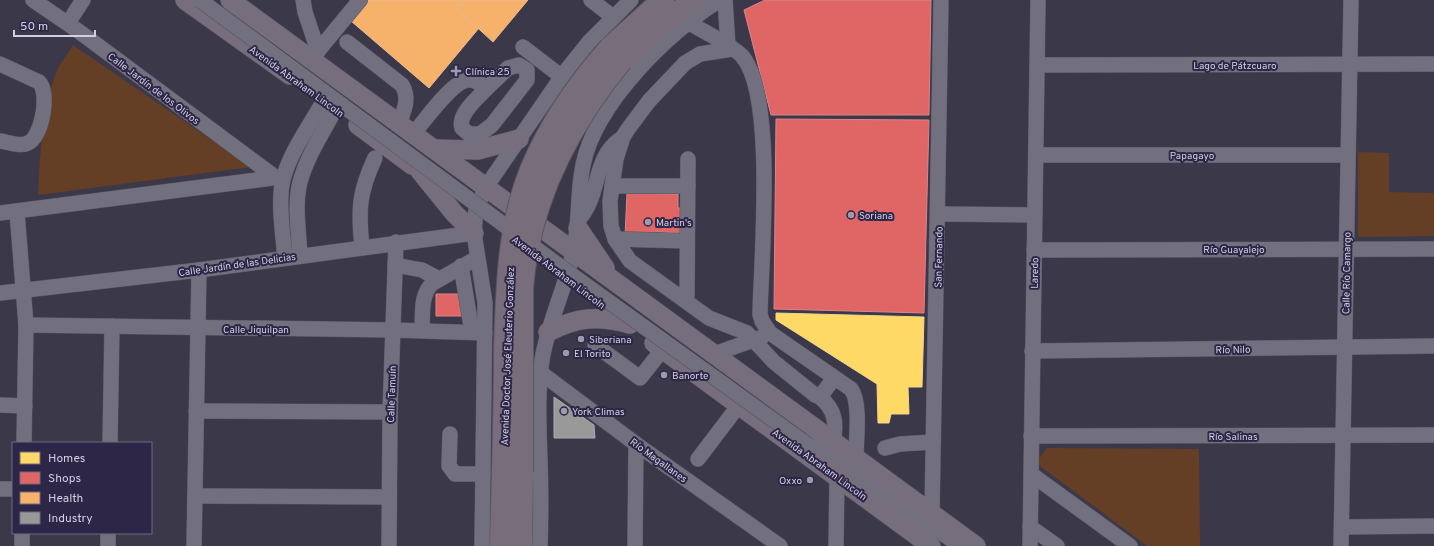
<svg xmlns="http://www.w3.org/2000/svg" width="1434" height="546" font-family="Overpass,sans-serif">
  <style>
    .green { fill: #653e26 }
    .homes { fill: #ffd966; stroke: #f2d68c }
    .shops { fill: #e06666; stroke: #dc858c }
    .health { fill: #f6b26b; stroke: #ebba8f }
    .industry { fill: #999; stroke: #aaa9af }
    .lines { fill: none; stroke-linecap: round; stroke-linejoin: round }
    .minor-casing { stroke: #595565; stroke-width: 16 }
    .major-casing { stroke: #595565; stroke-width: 20 }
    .highway-casing { stroke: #595565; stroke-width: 24 }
    .minor { stroke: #72707e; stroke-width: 15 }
    .major { stroke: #766e7c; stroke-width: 19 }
    .highway { stroke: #786d7a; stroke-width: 22 }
    .minor-bridge-casing { stroke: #595565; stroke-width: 16; stroke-linecap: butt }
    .highway-bridge-casing { stroke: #595565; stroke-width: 24; stroke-linecap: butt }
    .minor-bridge { stroke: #72707e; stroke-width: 15 }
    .highway-bridge { stroke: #786d7a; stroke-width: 22 }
    .poi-dot { fill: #9d9aad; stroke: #2d2646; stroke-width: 1.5 }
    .labels { text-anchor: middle; stroke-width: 4; stroke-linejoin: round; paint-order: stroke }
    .street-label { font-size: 10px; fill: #d2cee3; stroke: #2d2646 }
    .poi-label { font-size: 10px; fill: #d2cee3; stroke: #2d2646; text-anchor: start }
  </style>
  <rect width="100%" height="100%" fill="#3b3849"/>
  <!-- green -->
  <g class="green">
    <path d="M73 45 251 167 38 195C40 154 42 112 56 73 59 64 68 54 73 45Z"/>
    <path d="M1358 152 1389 153V192L1434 193V236L1359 237 1358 234Z"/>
    <path d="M1047 448 1199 449 1200 546H1147L1036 463Z"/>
  </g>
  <!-- homes -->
  <path class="homes" d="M776 313 924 317 922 387H908L909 414H891L889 423H878L877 384 776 320Z"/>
  <!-- shops -->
  <g class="shops">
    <path d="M765 0H931L929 115H771L744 10Z"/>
    <path d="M776 119 929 120 924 313 774 309Z"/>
    <path d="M627 193 678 194V208H684V233L656 232V236H625Z"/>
    <path d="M436 294H463L464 316H436Z"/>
  </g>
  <!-- health -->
  <g class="health">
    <path d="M368 0H464L457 9 479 28 429 88 351 21Z"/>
    <path d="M464 0H528L493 42 457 9Z"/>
  </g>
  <!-- industry -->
  <path class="industry" d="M554 397 594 425 595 438H554Z"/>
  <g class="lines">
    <defs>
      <g id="minor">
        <path d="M33 0 77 30 275 177"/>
        <path d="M303 0 305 12 318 51"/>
        <path d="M591 0 613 17"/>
        <path d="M725 0 728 46"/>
        <path d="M688 22C702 31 732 45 742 56 776 95 761 260 760 314L762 321 770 333 851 389C861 402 856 440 856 458"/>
        <path d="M68 23 83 0"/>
        <path d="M347 42 402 85C410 98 404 111 399 124"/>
        <path d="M523 47 562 77"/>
        <path d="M732 49 700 54 685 63 649 101 628 129 623 137 616 159 610 201 611 226 615 239 630 261 709 318 747 333 774 362 815 395 820 397 834 378"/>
        <path d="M312 60 318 51 360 0"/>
        <path d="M0 64 39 82C50 93 42 137 28 143 21 147 8 142 0 141"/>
        <path d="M1037 65 1434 64"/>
        <path d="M413 134C424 122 452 81 468 80 474 79 482 85 487 88L508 68 519 65 527 70V80L492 125 480 134H469L462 128C457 114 479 97 487 88"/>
        <path d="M1036 155H1348"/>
        <path d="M612 186H688"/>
        <path d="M17 212 26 325 24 443"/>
        <path d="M0 213 280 177"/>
        <path d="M939 214 1035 215"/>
        <path d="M579 219C600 197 593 159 619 140"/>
        <path d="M615 239 687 241"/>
        <path d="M362 247C358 210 359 192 375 158"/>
        <path d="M1034 250 1434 249"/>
        <path d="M300 256C299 232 294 205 300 182 307 156 323 132 336 108"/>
        <path d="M285 258C283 234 277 198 284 176 292 149 311 124 324 100"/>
        <path d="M395 265 422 270 439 279"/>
        <path d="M461 266 472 332"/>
        <path d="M0 293 199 270 474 233"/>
        <path d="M687 296 688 159"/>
        <path d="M26 325 393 330 485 333"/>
        <path d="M422 330C423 314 420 294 433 283L477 258"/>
        <path d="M595 345 640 378 663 349"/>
        <path d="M1032 351 1434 346"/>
        <path d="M714 354 762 337"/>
        <path d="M541 373 636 444 780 546"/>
        <path d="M820 397C835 410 837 422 833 442"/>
        <path d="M0 405 25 406"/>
        <path d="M196 411 390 412"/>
        <path d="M450 434 449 466 455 474H483"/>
        <path d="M1031 436 1434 435"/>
        <path d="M812 439 960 546"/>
        <path d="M110 443 112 326"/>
        <path d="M885 448 900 444 933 442"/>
        <path d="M698 459 739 405"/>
        <path d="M1031 474 1130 546"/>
        <path d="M0 489H13"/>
        <path d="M195 496 389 497"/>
        <path d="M932 513 941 0"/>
        <path d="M1030 527 1057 546"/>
        <path d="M1342 527 1434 526"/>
        <path d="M22 546V533"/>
        <path d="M108 546V533"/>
        <path d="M194 546 199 270"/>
        <path d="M389 546 390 412 396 242"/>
        <path d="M482 546 485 303 474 233 476 209 486 187 565 72 589 42 631 0"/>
        <path d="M540 546C541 518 541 489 540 461 539 428 537 393 542 360 548 322 566 287 574 249 580 221 577 193 583 165 595 104 669 31 720 0"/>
        <path d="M635 546 636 444"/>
        <path d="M836 546 837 477"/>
        <path d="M1030 546 1038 0"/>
        <path d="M1341 546 1351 0"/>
      </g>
      <g id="major">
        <path d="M185 0 290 75"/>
        <path d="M230 0 976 546"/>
        <path d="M358 125 412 165"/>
        <path d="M434 149 478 150 519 139"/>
        <path d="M420 171 454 213 474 233"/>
        <path d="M578 228 605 268"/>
        <path d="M548 332C577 317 598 315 630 324"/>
        <path d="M654 343 931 546"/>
      </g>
      <g id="highway">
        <path d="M610 48 663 0"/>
        <path d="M621 61 669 18 696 0"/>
        <path d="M501 546 503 471"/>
        <path d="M521 546 522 472"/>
      </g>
    </defs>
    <!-- minor casing -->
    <use href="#minor" class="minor-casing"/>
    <!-- major casing -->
    <use href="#major" class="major-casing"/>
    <!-- highway casing -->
    <use href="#highway" class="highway-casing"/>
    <!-- minor -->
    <use href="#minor" class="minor"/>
    <!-- major -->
    <use href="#major" class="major"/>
    <!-- highway -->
    <use href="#highway" class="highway"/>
    <defs>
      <path id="minor-bridge" d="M200 0 565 270 808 445"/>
      <g id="highway-bridge">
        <path d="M503 471C504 430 505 390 505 349 507 290 508 226 531 170 550 124 577 85 610 48"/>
        <path d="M522 472V289C528 203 567 127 621 61"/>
      </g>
    </defs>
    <!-- minor-bridge casing -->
    <use href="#minor-bridge" class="minor-bridge-casing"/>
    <!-- highway-bridge casing -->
    <use href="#highway-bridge" class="highway-bridge-casing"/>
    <!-- minor-bridge -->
    <use href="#minor-bridge" class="minor-bridge"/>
    <!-- highway-bridge -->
    <use href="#highway-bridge" class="highway-bridge"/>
  </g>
  <!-- markers -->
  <g class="poi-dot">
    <path d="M454 65h4v4h4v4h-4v4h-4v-4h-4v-4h4z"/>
    <circle cx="851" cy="215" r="4"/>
    <circle cx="648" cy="222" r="4"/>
    <circle cx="581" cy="339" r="4"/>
    <circle cx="566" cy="353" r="4"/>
    <circle cx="664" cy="375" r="4"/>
    <circle cx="564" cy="411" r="4"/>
    <circle cx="810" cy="480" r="4"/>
  </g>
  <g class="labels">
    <!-- street labels -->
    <g class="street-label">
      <text x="1235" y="69">Lago de Pátzcuaro</text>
      <text transform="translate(297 81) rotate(36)" y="4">Avenida Abraham Lincoln</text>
      <text transform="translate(154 88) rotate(37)" y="4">Calle Jardín de los Olivos</text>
      <text x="1192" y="159">Papagayo</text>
      <text x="1234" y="253">Río Guayalejo</text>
      <text transform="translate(938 257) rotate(-89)" y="4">San Fernando</text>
      <text transform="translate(237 264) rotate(-8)" y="4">Calle Jardín de las Delicias</text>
      <text transform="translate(559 272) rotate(37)" y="4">Avenida Abraham Lincoln</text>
      <text transform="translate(1034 273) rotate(-89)" y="4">Laredo</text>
      <text transform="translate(1346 273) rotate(-89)" y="4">Calle Río Camargo</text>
      <text x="256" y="333">Calle Jiquilpan</text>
      <text transform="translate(1233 349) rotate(-1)" y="4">Río Nilo</text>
      <text transform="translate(507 356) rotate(-88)" y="4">Avenida Doctor José Eleuterio González</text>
      <text transform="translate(391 394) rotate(-88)" y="4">Calle Tamuín</text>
      <text x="1233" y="440">Río Salinas</text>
      <text transform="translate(659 460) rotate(36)" y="4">Río Magallanes</text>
      <text transform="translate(820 464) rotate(36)" y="4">Avenida Abraham Lincoln</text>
    </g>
    <!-- poi labels -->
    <g class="poi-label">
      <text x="465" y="75">Clínica 25</text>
      <text x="859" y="219">Soriana</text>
      <text x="656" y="226">Martin's</text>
      <text x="589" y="343">Siberiana</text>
      <text x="574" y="357">El Torito</text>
      <text x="672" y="379">Banorte</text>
      <text x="572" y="415">York Climas</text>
      <text x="802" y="484" text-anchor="end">Oxxo</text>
    </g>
  </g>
  <!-- legend -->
  <rect x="12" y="442" width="140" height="92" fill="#2d2646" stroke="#6f6985"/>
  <rect x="20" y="452" width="20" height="12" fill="#ffd966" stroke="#6f6985"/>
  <text x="48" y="462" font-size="12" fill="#d2cee3">Homes</text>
  <rect x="20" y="472" width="20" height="12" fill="#e06666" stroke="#6f6985"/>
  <text x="48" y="482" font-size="12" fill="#d2cee3">Shops</text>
  <rect x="20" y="492" width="20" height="12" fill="#f6b26b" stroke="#6f6985"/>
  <text x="48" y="502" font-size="12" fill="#d2cee3">Health</text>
  <rect x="20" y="512" width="20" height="12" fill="#999999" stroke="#6f6985"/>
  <text x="48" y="522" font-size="12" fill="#d2cee3">Industry</text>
  <!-- scale -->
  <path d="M14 30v6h81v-6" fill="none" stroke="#d2cee3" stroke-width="2"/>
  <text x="20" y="30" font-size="12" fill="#d2cee3" stroke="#2d2646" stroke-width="3" paint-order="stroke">50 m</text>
</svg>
